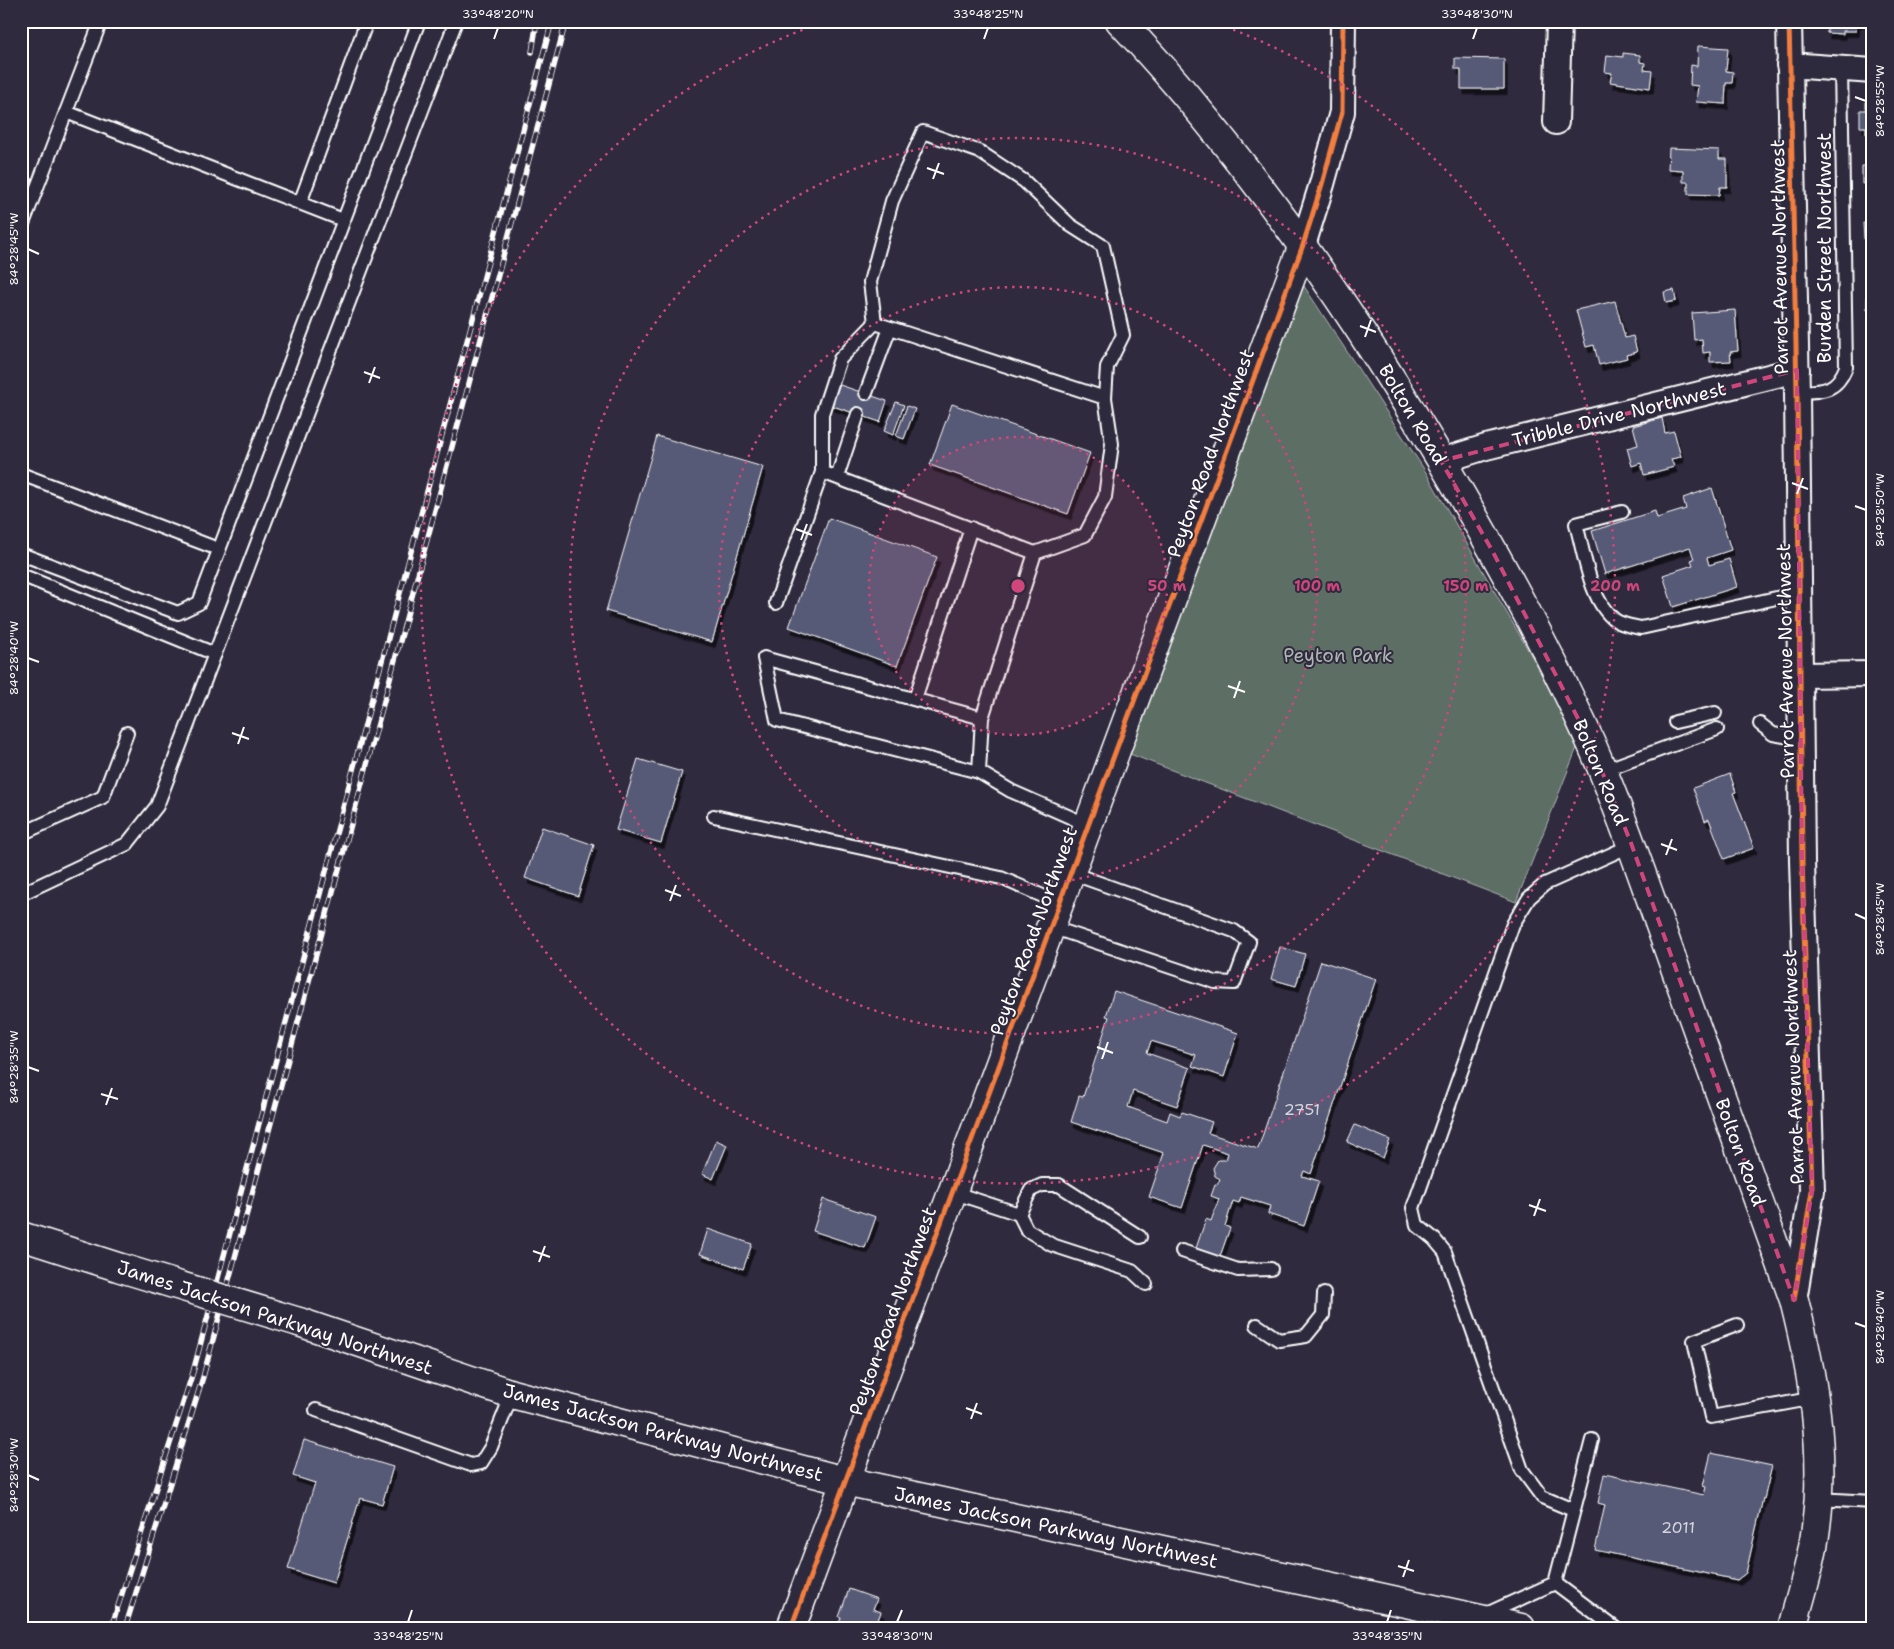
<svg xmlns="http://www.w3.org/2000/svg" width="1894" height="1649" font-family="'Shantell Sans',sans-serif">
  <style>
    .green { fill: #5d6e65; stroke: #aeb6b2 }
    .building { fill: #575a76; stroke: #fff; filter: url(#shadow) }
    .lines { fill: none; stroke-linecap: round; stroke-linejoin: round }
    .lane-casing { stroke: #fff; stroke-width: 16 }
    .street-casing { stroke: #fff; stroke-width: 28 }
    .secondary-casing { stroke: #fff; stroke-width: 31 }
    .lane { stroke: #2f2a3d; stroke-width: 12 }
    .street { stroke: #2f2a3d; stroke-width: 24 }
    .secondary { stroke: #2f2a3d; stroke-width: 28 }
    .rail-casing { stroke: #fff; stroke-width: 5.5 }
    .rail { stroke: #2f2a3d; stroke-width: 4; stroke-dasharray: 11; stroke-linecap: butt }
    .secondary-bridge-casing { stroke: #fff; stroke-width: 31; stroke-linecap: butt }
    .secondary-bridge { stroke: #2f2a3d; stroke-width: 28 }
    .cycleway-casing { stroke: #2f2a3d; stroke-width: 8 }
    .cycleway { stroke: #f27e40; stroke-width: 5 }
    .marked { fill: none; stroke: #ce467c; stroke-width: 4; stroke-dasharray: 10 6; stroke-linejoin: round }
    .ticks { fill: none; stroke: #fff; stroke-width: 2 }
    .ring { fill: none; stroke: #ce467c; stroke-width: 2.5; stroke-dasharray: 2.5 5 }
    .labels { text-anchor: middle; stroke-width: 4; stroke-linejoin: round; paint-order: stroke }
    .number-label { font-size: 16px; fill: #d5d6dd }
    .street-label { font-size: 19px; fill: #fff; stroke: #2f2a3d }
    .park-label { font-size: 19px; fill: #aeb6b2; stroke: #2f2a3d }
    .centre { fill: #ce467c; stroke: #2f2a3d; stroke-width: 2.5 }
    .ring-label { font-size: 15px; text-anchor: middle; font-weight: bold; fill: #ce467c; stroke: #2f2a3d; stroke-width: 4; stroke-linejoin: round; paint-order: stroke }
    .neatline { fill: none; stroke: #fff; stroke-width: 2 }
    .ticks-label { font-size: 12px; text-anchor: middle; fill: #fff }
  </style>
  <defs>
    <filter id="shadow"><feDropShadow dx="3" dy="5.5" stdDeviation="0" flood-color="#0009"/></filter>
  </defs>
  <rect width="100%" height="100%" fill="#2f2a3d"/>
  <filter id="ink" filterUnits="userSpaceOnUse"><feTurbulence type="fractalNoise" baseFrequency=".02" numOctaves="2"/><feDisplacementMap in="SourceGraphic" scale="10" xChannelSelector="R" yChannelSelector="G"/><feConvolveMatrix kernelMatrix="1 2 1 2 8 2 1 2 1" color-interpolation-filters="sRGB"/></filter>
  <g filter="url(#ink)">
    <!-- green -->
    <path class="green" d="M1300 280 1424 469 1580 740 1516 902 1122 751Z"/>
    <!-- building -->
    <g class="building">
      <path d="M1824 21H1861L1857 22 1856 31H1843V34L1827 33V28H1824Z"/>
      <path d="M1698 46 1728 48 1726 71 1733 72 1732 83H1726L1725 104 1696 102 1698 86 1690 85 1691 65 1697 66Z"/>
      <path d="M1623 53 1640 55V62L1645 63 1644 70 1652 71 1650 88 1610 82 1612 73 1605 72 1607 55 1623 57Z"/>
      <path d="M1455 58 1504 59V89H1461V69H1455Z"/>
      <path d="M1866 102H1873V134H1866V127H1860V110H1866Z"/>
      <path d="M1669 148 1719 150V159H1727V187H1720L1719 195 1688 194V182H1683V170L1668 169Z"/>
      <path d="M1868 159H1873V191H1869L1868 183 1862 184V166H1868Z"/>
      <path d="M1870 215H1873V247L1871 239H1864L1863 223H1871Z"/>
      <path d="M1866 264H1873V309L1867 310V294H1872V281L1866 282Z"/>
      <path d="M1674 290 1676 301 1666 303 1664 292Z"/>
      <path d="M1615 301 1625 338 1633 336 1637 352 1626 355 1627 358 1599 365 1594 345 1586 347 1576 310Z"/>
      <path d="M1735 310 1738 351 1730 352 1731 361 1710 362V352L1703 353 1702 339 1694 340 1692 313Z"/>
      <path d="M1868 330H1873V353H1871Z"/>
      <path d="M834 383 887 401 880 422 827 404Z"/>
      <path d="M896 402 904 405 893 435 884 431Z"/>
      <path d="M952 404 1090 453 1068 514 930 465Z"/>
      <path d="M907 406 915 409 904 439 896 436Z"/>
      <path d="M1662 418 1665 433 1674 431 1681 457 1671 459 1674 467 1644 475 1641 463 1632 466 1627 448 1638 445 1633 426Z"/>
      <path d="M657 436 763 467 712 642 606 611Z"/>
      <path d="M1712 488 1731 550 1707 558 1709 565 1729 559 1737 587 1673 607 1663 575 1693 565 1691 560 1694 559 1690 547 1605 574 1592 531 1655 511 1657 518 1686 509 1683 498Z"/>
      <path d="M829 518 937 557 897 666 789 627Z"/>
      <path d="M638 759 682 772 661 843 616 830Z"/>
      <path d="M1730 774 1736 792 1733 793 1754 848 1724 859 1709 819 1705 821 1693 788Z"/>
      <path d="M542 827 594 845 578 896 525 878Z"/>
      <path d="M1280 947 1305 954 1296 986 1271 979Z"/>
      <path d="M1321 961 1376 979 1311 1174 1304 1171 1302 1176 1319 1181 1304 1226 1268 1214 1270 1206 1241 1197 1239 1203 1233 1201 1225 1226 1230 1228 1218 1262 1194 1254 1206 1219 1211 1221 1219 1199 1211 1196 1215 1185H1217L1220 1179 1215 1176 1213 1168 1218 1160H1226L1228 1153 1203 1145 1182 1208 1149 1197 1164 1153 1071 1122 1079 1096 1083 1097 1109 1017 1106 1016 1114 991 1238 1033 1224 1077 1192 1066 1196 1055 1151 1041 1147 1053 1190 1068 1177 1106 1133 1091 1128 1107 1167 1121 1170 1112 1180 1116 1182 1112 1212 1122 1208 1133 1258 1149Z"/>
      <path d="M1355 1125 1390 1140 1383 1158 1347 1142Z"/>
      <path d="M716 1140 727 1145 713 1179 702 1174Z"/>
      <path d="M823 1199 876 1217 865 1248 813 1231Z"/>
      <path d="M708 1229 752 1244 743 1269 700 1254Z"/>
      <path d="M304 1440 393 1467 382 1504 360 1498 334 1583 288 1569 315 1483 293 1476Z"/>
      <path d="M1711 1453 1772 1466 1764 1499 1763 1498 1746 1573 1737 1580 1595 1550 1605 1505 1598 1503 1604 1474 1704 1495 1706 1487 1703 1486Z"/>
      <path d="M849 1589 877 1599 873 1609 881 1612 875 1628H845L838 1625 841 1618 839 1617Z"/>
    </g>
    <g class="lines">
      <defs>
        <g id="lane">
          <path d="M66 112 343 220"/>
          <path d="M300 203 367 21"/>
          <path d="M21 229 101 21"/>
          <path d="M875 323 870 282 892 201 923 132 980 152 1024 181 1070 225 1103 246 1123 335 1107 367 1105 398"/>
          <path d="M1797 392C1821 391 1836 393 1846 367L1841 68"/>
          <path d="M866 393 890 328"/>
          <path d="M822 472 1035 553 982 718 979 772 1011 791 1088 825"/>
          <path d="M21 474 218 549"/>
          <path d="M837 477 858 414"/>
          <path d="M1622 512 1576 524C1584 552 1590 602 1615 620 1622 625 1632 626 1641 628L1799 593"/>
          <path d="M21 554 178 613 199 603 419 21"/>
          <path d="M21 575 215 654"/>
          <path d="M776 603 822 472V414L840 359 875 323 1105 398 1112 444 1105 497 1085 535 1035 553"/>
          <path d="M915 699 971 528"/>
          <path d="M1675 722 1715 713"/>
          <path d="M1760 724 1773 734 1801 739"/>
          <path d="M1602 771 1717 729"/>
          <path d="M979 772 777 720 764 658 982 718"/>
          <path d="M714 816 1001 878 1059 903"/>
          <path d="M21 834 103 797 127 733"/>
          <path d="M21 894 127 844 157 806 456 21"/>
          <path d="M1051 927 1215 982 1234 983 1249 942 1234 931 1071 873"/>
          <path d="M952 1192 1019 1214"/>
          <path d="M1140 1237 1059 1185H1042L1031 1190 1019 1214 1027 1230 1052 1245 1132 1271 1146 1284"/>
          <path d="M1182 1251 1238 1270 1271 1269"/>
          <path d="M1257 1325 1279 1340 1306 1336 1323 1315 1324 1294"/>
          <path d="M1737 1325 1694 1341 1711 1417 1815 1398"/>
          <path d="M316 1410 471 1465 481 1463 491 1447 512 1394"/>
          <path d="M1818 1499 1873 1502"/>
          <path d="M1573 1510 1542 1497 1522 1470 1445 1252 1434 1239 1417 1225 1413 1208 1513 924 1529 898 1545 884 1632 845"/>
          <path d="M1555 1583 1592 1440"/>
          <path d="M1555 1583 1615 1628"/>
          <path d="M1482 1616 1555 1583"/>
        </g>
        <g id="street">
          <path d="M1789 21 1797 392 1802 861 1812 1191 1794 1300"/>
          <path d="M1789 65 1873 71"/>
          <path d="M1556 122 1559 21"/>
          <path d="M1303 245 1322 184 1342 112 1343 21"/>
          <path d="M1441 461 1486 447 1797 370"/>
          <path d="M1800 675 1873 674"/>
        </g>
        <g id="secondary">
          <path d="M1120 21C1254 164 1365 328 1462 496 1508 576 1553 658 1591 743 1624 819 1650 898 1678 976 1716 1084 1755 1192 1794 1300 1813 1375 1826 1450 1816 1527 1812 1561 1801 1595 1792 1628"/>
          <path d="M21 1236 121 1268"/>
          <path d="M299 1322 512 1394 845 1481 1521 1628"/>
          <path d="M791 1628 1303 245"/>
        </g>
      </defs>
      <!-- lane casing -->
      <use href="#lane" class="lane-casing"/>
      <!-- street casing -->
      <use href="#street" class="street-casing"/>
      <!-- secondary casing -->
      <use href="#secondary" class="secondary-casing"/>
      <!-- lane -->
      <use href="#lane" class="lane"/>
      <!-- street -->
      <use href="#street" class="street"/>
      <!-- secondary -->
      <use href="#secondary" class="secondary"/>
      <defs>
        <g id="rail">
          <path d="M532 52 537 21"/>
          <path d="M111 1628 193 1372 552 21"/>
          <path d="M125 1628 203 1377 566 21"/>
        </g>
      </defs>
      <!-- rail casing -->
      <use href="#rail" class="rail-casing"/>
      <!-- rail -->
      <use href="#rail" class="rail"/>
      <defs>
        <path id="secondary-bridge" d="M121 1268 299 1322"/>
      </defs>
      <!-- secondary-bridge casing -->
      <use href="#secondary-bridge" class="secondary-bridge-casing"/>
      <!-- secondary-bridge -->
      <use href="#secondary-bridge" class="secondary-bridge"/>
      <defs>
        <g id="cycleway">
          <path d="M1789 21 1797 392 1802 861 1812 1191 1794 1300"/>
          <path d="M791 1628 1303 245 1322 184 1342 112 1343 21"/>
        </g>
      </defs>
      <!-- cycleway casing -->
      <use href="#cycleway" class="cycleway-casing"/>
      <!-- cycleway -->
      <use href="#cycleway" class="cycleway"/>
    </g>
  </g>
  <!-- marked area -->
  <path class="marked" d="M1797 370 1802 861 1812 1191 1794 1300 1631 843 1590 742 1493 552 1441 461Z"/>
  <!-- ticks -->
  <path class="ticks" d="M494 39 498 28M984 39 988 28M1473 39 1477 28M1855 97 1866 101M927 168 944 174M933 179 939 163M28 249 39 254M1360 326 1376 332M1365 337 1371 320M364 372 380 378M369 383 375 367M1792 483 1808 489M1797 494 1803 478M1855 506 1866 510M796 529 812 535M801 540 807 524M28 658 39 662M1228 686 1245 692M1234 698 1240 681M232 733 249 739M238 744 244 727M1661 844 1677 850M1666 855 1672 839M665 890 681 896M670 901 676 885M1855 914 1866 919M1097 1047 1113 1053M1102 1059 1108 1042M28 1067 39 1071M101 1094 118 1099M106 1105 112 1088M1529 1205 1546 1211M1534 1216 1540 1199M533 1251 550 1257M539 1262 545 1246M1855 1323 1866 1327M966 1408 982 1414M971 1419 977 1403M28 1475 39 1480M1398 1566 1414 1571M1403 1577 1409 1560M408 1622 412 1610M897 1622 902 1610M1387 1622 1391 1610"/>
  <!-- distance rings -->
  <circle cx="1018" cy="586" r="149" fill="#ce467c" fill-opacity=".12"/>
  <g class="ring">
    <circle cx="1018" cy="586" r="149"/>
    <circle cx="1018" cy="586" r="299"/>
    <circle cx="1018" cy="586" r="448"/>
    <path d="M1212 22A597 597 0 1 1 824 22"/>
  </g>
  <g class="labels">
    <!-- number labels -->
    <g class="number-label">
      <text x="1302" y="1115">2751</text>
      <text x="1678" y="1533">2011</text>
    </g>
    <!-- street labels -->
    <g class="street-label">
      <text transform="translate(1824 248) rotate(-90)" y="7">Burden Street Northwest</text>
      <text transform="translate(1779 257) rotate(-91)" y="7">Parrot Avenue Northwest</text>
      <text transform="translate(1413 414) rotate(59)" y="7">Bolton Road</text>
      <text transform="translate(1619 414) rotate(-14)" y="7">Tribble Drive Northwest</text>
      <text transform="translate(1210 453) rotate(-70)" y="7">Peyton Road Northwest</text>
      <text transform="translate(1785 661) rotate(-91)" y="7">Parrot Avenue Northwest</text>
      <text transform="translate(1601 772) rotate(67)" y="7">Bolton Road</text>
      <text transform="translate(1033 931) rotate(-70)" y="7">Peyton Road Northwest</text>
      <text transform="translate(1793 1067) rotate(-92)" y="7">Parrot Avenue Northwest</text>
      <text transform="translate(1741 1152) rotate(70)" y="7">Bolton Road</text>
      <text transform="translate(892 1311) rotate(-70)" y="7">Peyton Road Northwest</text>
      <text transform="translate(275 1317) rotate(18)" y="7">James Jackson Parkway Northwest</text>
      <text transform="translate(663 1432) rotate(15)" y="7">James Jackson Parkway Northwest</text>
      <text transform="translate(1056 1527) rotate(12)" y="7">James Jackson Parkway Northwest</text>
    </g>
    <!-- park labels -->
    <g class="park-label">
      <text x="1338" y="662">Peyton Park</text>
    </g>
  </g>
  <circle cx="1018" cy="586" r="8" class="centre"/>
  <g class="ring-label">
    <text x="1167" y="591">50 m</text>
    <text x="1317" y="591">100 m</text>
    <text x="1466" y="591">150 m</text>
    <text x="1615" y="591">200 m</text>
  </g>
  <!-- margin -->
  <rect width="1894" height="1649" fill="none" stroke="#2f2a3d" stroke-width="55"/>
  <rect x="28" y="28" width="1838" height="1594" class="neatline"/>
  <g class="ticks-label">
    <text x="498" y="18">33°48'20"N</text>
    <text x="988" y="18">33°48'25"N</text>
    <text x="1477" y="18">33°48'30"N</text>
    <text transform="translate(1880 101) rotate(-90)" y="4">84°28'55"W</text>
    <text transform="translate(14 249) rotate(-90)" y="4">84°28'45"W</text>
    <text transform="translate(1880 510) rotate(-90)" y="4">84°28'50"W</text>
    <text transform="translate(14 658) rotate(-90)" y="4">84°28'40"W</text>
    <text transform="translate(1880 919) rotate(-90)" y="4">84°28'45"W</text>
    <text transform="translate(14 1067) rotate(-90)" y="4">84°28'35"W</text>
    <text transform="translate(1880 1327) rotate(-90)" y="4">84°28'40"W</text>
    <text transform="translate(14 1475) rotate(-90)" y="4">84°28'30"W</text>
    <text x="408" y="1640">33°48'25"N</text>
    <text x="897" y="1640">33°48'30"N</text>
    <text x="1387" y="1640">33°48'35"N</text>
  </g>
</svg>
